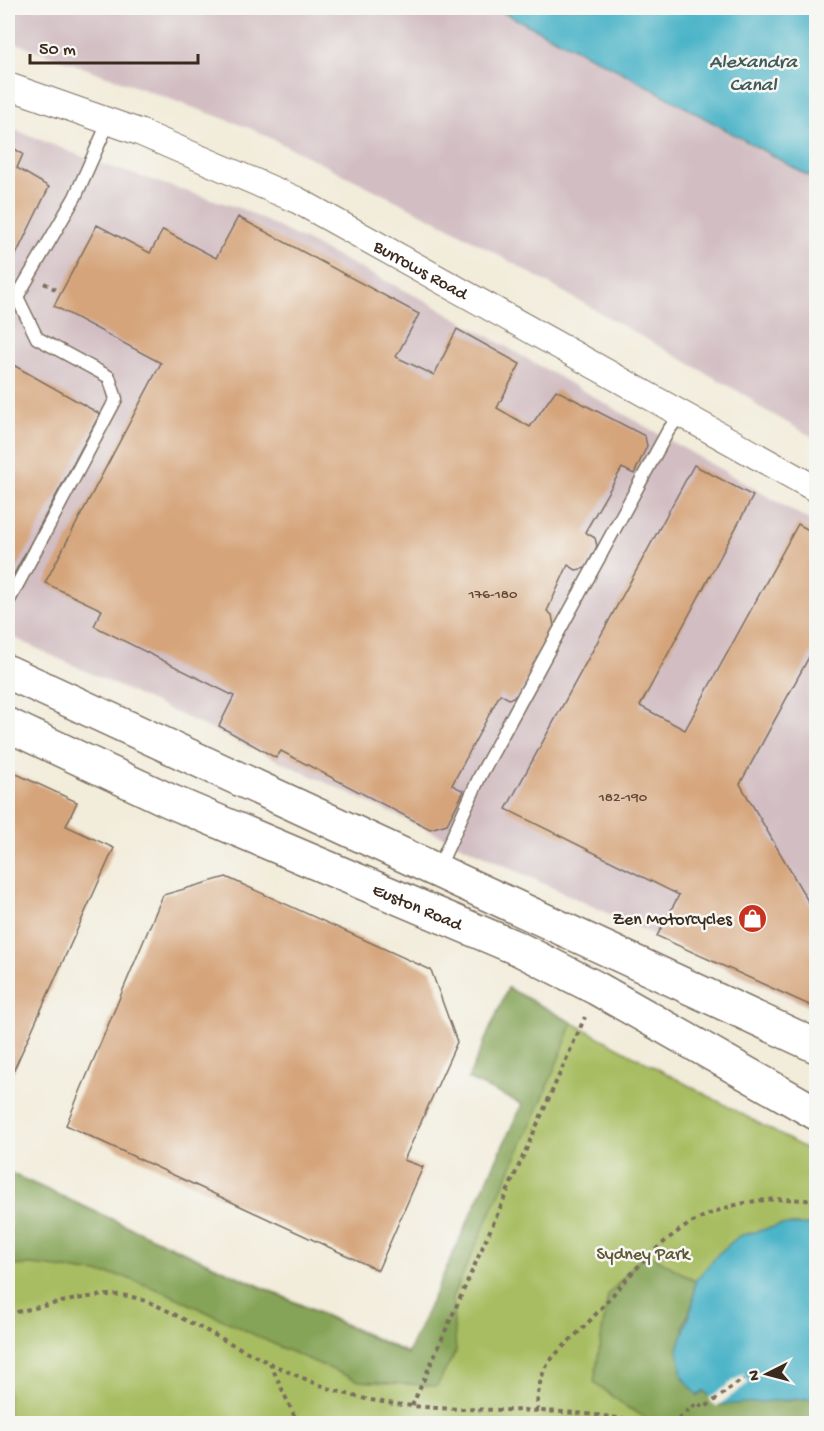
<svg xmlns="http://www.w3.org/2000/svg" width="824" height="1431" font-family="'Gochi Hand',sans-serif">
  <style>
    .industrial { fill: #d2bec2 }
    .green { fill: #a8bd62; stroke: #727440; stroke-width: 1.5 }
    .forest { fill: #86a458; stroke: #60673b; stroke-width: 1.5 }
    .water { fill: #4bb4c8; stroke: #436f73; stroke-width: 1.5 }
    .pier { fill: #f2ecda }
    .building { fill: #d5a47a }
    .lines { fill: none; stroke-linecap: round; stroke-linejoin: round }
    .lane-casing { stroke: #7b6e60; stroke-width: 15 }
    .street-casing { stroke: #7b6e60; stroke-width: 28 }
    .primary-casing { stroke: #7b6e60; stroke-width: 36 }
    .path { stroke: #7b6e60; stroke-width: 4; stroke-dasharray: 4.5 4.5; stroke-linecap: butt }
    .lane { stroke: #fff; stroke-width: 12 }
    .street { stroke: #fff; stroke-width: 26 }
    .primary { stroke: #fff; stroke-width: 33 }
    .labels { text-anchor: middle; stroke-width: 5; stroke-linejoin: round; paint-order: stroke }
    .number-label { font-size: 15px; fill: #624835 }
    .street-label { font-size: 18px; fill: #3b2a1e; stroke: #f6f6f2 }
    .poi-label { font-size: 18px; fill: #3b2a1e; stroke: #f6f6f2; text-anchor: end }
    .park-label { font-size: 18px; fill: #5c5632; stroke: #f6f6f2 }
    .water-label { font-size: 20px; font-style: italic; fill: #415a5a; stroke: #f6f6f2 }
  </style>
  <rect width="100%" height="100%" fill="#f6f6f2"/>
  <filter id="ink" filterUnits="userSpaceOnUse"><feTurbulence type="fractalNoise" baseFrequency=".0167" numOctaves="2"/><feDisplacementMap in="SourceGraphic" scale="12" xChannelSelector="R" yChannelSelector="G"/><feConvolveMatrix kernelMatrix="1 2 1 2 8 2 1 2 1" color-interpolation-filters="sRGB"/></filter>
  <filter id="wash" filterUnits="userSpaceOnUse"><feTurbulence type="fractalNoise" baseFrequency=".008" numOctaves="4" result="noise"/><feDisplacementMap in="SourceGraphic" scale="24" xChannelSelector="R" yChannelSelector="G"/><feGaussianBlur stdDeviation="1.35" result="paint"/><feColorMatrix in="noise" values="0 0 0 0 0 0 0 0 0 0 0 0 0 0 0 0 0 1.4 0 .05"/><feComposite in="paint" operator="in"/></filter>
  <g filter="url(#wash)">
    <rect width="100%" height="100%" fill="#f2ecda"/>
    <!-- industrial -->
    <g class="industrial">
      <path d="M8 8H494L622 72 816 180V439L756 405 750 398 449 227 252 129 8 40Z"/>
      <path d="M8 127 98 163 242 209 426 301 816 524V1010L8 635Z"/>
    </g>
    <!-- green -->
    <path class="green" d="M508 988 816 1154V1423L8 1424V1172L408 1353 522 1104 468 1079Z"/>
    <!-- forest -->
    <g class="forest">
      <path d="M508 988 573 1023 542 1100 452 1298 456 1351 437 1386 359 1381 282 1348 167 1293 122 1276 32 1265 8 1266V1172L407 1354 522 1104 468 1079Z"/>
      <path d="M646 1252 695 1281 693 1303 683 1326 698 1396 704 1391 712 1396 785 1401 816 1398V1423H656L628 1408 594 1382 608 1295Z"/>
    </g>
    <!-- water -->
    <g class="water">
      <path d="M494 8H816V180L622 72Z"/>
      <path d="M781 1225H816V1398L719 1405 704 1391 698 1396 682 1376 678 1349 693 1303 695 1281 718 1254 739 1236Z"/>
    </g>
    <!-- pier -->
    <path class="pier" d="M743 1374 749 1383 716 1407 712 1403 709 1398Z"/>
    <g id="blocks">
      <!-- building -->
      <g class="building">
        <path d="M8 145 23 154 17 168 49 187 8 271Z"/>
        <path d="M238 217 419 314 396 357 434 375 457 329 520 364 497 408 530 427 556 390 645 436 647 446 634 474 622 468 585 532 595 538 597 546 586 568 576 570 568 565 547 611 552 615 554 626 519 694 509 699 500 694 452 785 464 791 447 824 430 829 281 751 276 758 219 726 234 696 94 626 102 610 45 583 161 363 54 306 97 225 150 253 163 230 216 258Z"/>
        <path d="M8 362 100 414 8 585Z"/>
        <path d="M694 465 753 496 640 706 685 730 798 524 816 534V644L740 784 816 915V1008L657 936 679 895 506 809Z"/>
        <path d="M8 770 77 802 66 826 114 848 8 1083Z"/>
        <path d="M226 877 431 970 457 1042 404 1160 423 1167 378 1270 66 1125 163 895Z"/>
      </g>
    </g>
  </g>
  <g filter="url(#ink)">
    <use href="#blocks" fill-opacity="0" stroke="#7b6e60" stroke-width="1.5"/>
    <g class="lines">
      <defs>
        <g id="lane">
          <path d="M8 302 17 297 75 197 109 121"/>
          <path d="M8 602 116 399 109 377 37 338 17 297"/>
          <path d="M438 869 480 776 668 431 680 415"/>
        </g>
        <g id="street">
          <path id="s1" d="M8 86 139 132 297 200 816 489"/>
        </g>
        <g id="primary">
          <path d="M8 672 816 1046"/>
          <path id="s2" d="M8 725 170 801 519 949 596 988 816 1113"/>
        </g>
      </defs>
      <!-- lane casing -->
      <use href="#lane" class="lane-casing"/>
      <!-- street casing -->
      <use href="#street" class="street-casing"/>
      <!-- primary casing -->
      <use href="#primary" class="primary-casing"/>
      <!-- path -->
      <g class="path">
        <path d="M44 283 57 290"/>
        <path d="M8 1314C35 1308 93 1293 119 1295 148 1297 174 1315 199 1327 252 1354 308 1386 366 1399 452 1417 542 1403 628 1420L632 1424"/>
        <path d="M270 1363 298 1424"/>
        <path d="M412 1406 585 1017"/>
        <path d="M537 1412C537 1397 539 1380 546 1367 554 1353 572 1339 584 1327 620 1289 655 1238 705 1216 742 1199 776 1197 816 1201"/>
        <path d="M671 1424 698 1403 704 1408 743 1379"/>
      </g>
      <!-- lane -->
      <use href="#lane" class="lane"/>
      <!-- street -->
      <use href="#street" class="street"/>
      <!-- primary -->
      <use href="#primary" class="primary"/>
    </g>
  </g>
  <!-- icons -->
  <defs>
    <symbol id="shop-disc" viewBox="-11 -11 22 22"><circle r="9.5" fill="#c8321e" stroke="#f6f6f2"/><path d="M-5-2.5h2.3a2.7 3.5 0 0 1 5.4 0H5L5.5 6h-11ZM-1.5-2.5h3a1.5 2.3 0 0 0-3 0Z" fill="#fff"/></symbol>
  </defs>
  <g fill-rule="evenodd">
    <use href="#shop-disc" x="736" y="902" width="33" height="33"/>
  </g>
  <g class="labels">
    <!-- number labels -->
    <g class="number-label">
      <text x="493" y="598">176-180</text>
      <text x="623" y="801">182-190</text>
    </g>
    <!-- street labels -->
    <g class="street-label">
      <text dy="6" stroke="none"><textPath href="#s1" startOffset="453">Burrows Road</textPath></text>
      <text dy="6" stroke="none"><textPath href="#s2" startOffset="448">Euston Road</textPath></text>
    </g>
    <!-- poi labels -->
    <g class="poi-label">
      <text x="732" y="924">Zen Motorcycles</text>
    </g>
    <!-- park labels -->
    <g class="park-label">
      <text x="643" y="1259">Sydney Park</text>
    </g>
    <!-- water labels -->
    <g class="water-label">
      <text x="753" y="67">Alexandra<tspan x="753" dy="23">Canal</tspan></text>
    </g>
  </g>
  <!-- margin -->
  <rect width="824" height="1431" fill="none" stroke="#f6f6f2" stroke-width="30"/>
  <!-- north arrow -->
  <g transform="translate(767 1374) rotate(264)" stroke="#f6f6f2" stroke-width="4.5" paint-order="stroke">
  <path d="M0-4.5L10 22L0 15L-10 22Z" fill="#3b2a1e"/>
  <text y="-9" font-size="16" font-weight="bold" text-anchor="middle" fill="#3b2a1e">N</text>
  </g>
  <!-- scale -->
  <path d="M30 54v9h168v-9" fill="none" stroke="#3b2a1e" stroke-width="3"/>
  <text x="39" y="54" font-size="18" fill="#3b2a1e" stroke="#f6f6f2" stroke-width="4.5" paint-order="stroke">50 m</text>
</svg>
